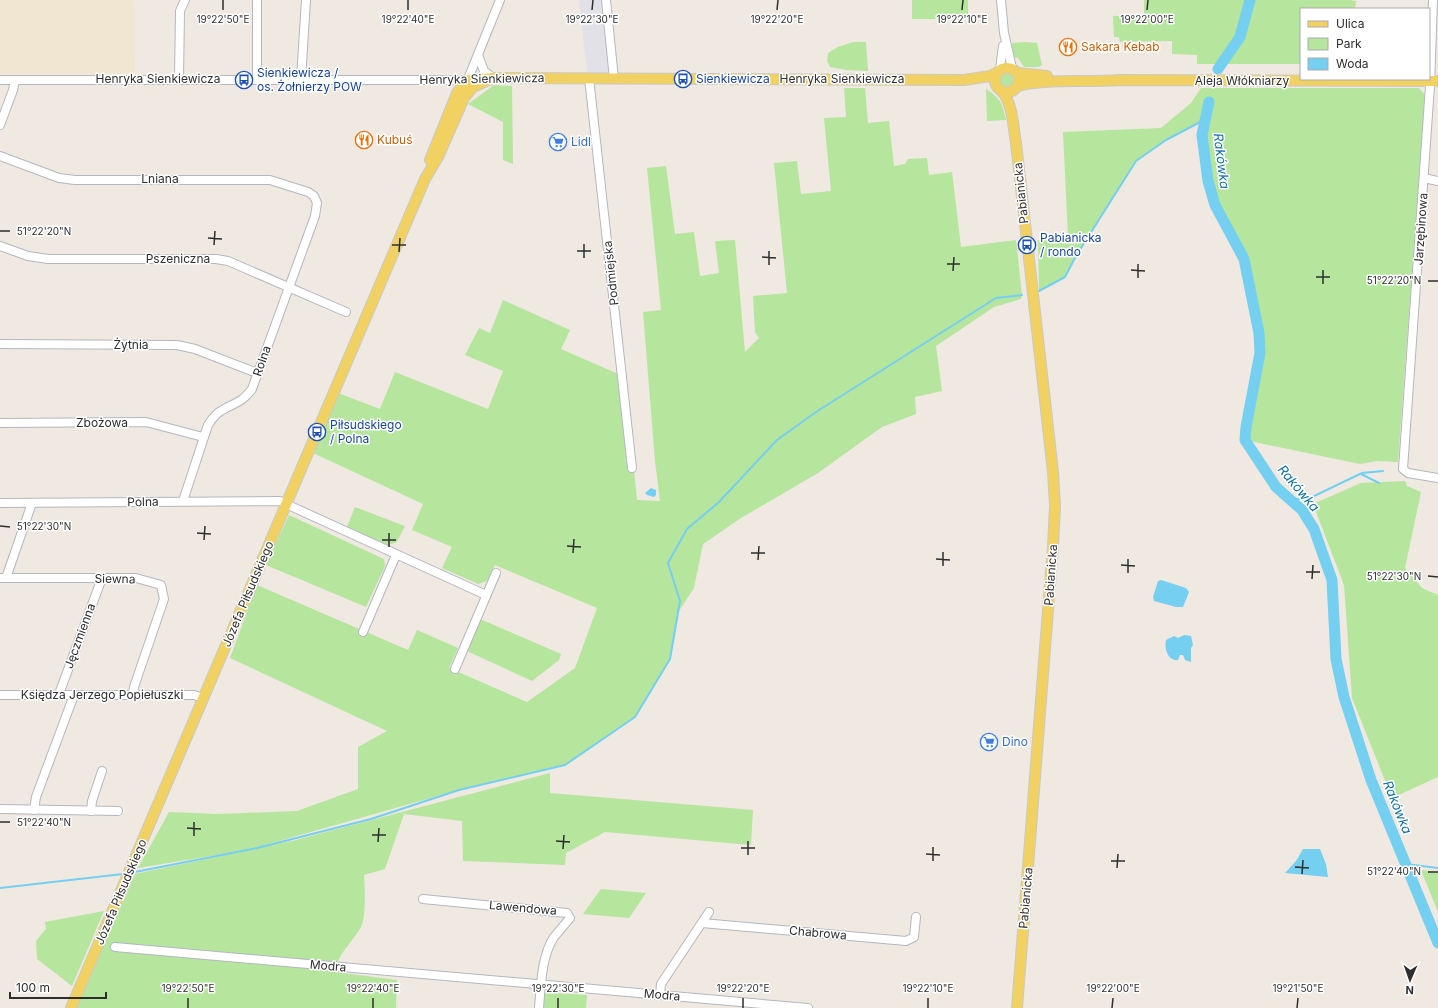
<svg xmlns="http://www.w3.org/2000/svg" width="1438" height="1008" font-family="Inter,sans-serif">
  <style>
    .industrial { fill: #e3e1e8 }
    .education { fill: #f0e6d1 }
    .green { fill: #b6e59e }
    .water { fill: #75cff0 }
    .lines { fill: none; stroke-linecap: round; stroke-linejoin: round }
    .stream { stroke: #75cff0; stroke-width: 2 }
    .river { stroke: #75cff0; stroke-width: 11 }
    .minor-casing { stroke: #b4b7c1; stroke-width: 10 }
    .major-casing { stroke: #c9c9c9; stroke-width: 12 }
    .minor { stroke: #fff; stroke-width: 8 }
    .major { stroke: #f2d163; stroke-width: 10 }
    .ticks { fill: none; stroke: #2e2e2e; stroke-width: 1.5 }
    .labels { text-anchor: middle; stroke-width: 3; stroke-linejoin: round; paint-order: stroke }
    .food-label { font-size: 12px; fill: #c56008; stroke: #fff; text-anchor: start }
    .transit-label { font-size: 12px; fill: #164399; stroke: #fff; text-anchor: start }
    .street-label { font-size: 12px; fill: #2e2e2e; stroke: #fff }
    .shop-label { font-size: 12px; fill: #366cbe; stroke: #fff; text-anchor: start }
    .water-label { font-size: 13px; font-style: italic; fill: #0d6fa3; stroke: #fff }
    .ticks-label { font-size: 10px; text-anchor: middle; fill: #2e2e2e; stroke: #fff; stroke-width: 3; stroke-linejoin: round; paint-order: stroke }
  </style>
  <rect width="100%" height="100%" fill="#efe9e1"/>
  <!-- industrial -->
  <path class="industrial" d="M579 0H602L609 73H587Z"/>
  <!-- education -->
  <path class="education" d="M0 0H134L135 74H0Z"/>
  <!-- green -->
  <g class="green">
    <path d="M912 0H968V14H949V19H912Z"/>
    <path d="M1144 0H1350L1356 1 1355 9H1301V64H1197V55L1172 54V41L1120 42 1119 37H1114L1113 16H1144Z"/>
    <path d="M853 42H866L868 71 846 70 830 67 827 61 828 53 838 47Z"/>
    <path d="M1025 42 1037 43 1042 65 1039 67H1024L1018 58 1013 57 1012 43Z"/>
    <circle cx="1006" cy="80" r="7"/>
    <path d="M494 85 512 86 513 164 503 160V122L468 104Z"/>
    <path d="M844 88H865L868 123 889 121 894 166 905 164 908 159 927 158 929 175 952 172 961 247 1016 240 1022 295 1021 299 994 307 936 346 942 391 915 397 916 414 882 427 818 473 741 518 703 544 694 588 677 614 670 659 635 717 565 765 459 790 258 847 292 841 550 773V793L753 810 751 845 605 832 566 853 565 865 463 861 462 821 404 814 385 869 364 875C365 887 366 918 361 927 352 943 337 954 335 972L397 980 396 1008H77L135 874 254 849 138 868 169 812 218 814 297 811 358 789V747L387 731 230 658 257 585 408 650 417 630 458 648 449 668 527 702 575 668 597 608 495 565 487 581 478 584 442 568 452 547 412 530 423 504 313 453 338 393 380 409 395 372 488 409 503 371 465 355 479 328 490 333 503 300 570 330 561 349 625 377 637 500 660 501 655 461 643 312 661 310 647 168 666 166 675 234 694 232 700 276 719 273 715 241 735 240 745 352 759 338 755 332 753 296 787 293 774 163 797 161 801 194 831 191 824 118 846 117Z"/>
    <path d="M1201 88H1419L1425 95 1398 462 1377 461 1360 464 1245 440 1246 427 1260 353 1259 333 1244 259 1215 205 1208 181 1202 135 1206 119 1166 140 1136 161 1076 256 1065 277 1039 291 1038 240 1068 236 1063 132 1161 128 1191 103Z"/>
    <path d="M986 89C1001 99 1002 103 1006 120L987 121Z"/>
    <path d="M1405 481 1407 486 1421 492 1405 568 1422 588 1438 595V777L1392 798 1352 698 1344 585 1313 504 1361 483Z"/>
    <path d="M355 507 405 526 397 542 388 545 347 527Z"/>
    <path d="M289 515 384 559 385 566 366 607 266 565Z"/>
    <path d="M480 619 561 654 559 660 532 681 467 651Z"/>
    <path d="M1421 870 1438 872V912Z"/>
    <path d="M601 889 646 893 629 918 583 914Z"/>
    <path d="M104 911 72 986 37 959 36 941 46 929 45 922Z"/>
    <path d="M545 992 587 995 586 1008H543Z"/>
  </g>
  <!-- water -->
  <g class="water">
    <path d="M651 488 656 490V495L654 497 647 495 645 493Z"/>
    <path d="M1161 580 1186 588 1189 592 1183 607H1176L1154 601 1153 597 1158 581Z"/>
    <path d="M1184 635 1191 636 1193 645 1191 648V662L1185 660 1183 655H1180L1178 660C1168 661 1164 649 1166 640L1174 636 1178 638Z"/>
    <path d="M1303 849H1320L1326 864 1328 877 1285 873 1296 861Z"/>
  </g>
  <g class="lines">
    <!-- stream -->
    <g class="stream">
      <path d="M1039 291 1065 277 1076 256 1136 161 1166 140 1206 119"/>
      <path d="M1361 474 1379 483"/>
      <path d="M1288 499H1308L1362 473 1383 471"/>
      <path d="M1406 864 1438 868"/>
      <path d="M135 872 257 848 371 819 459 790 565 765 635 717 670 659 680 601 668 563 687 529 719 502 777 440 816 412 996 298 1022 295"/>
      <path d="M0 888 123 874"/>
    </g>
    <!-- river -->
    <g class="river">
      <path d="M1218 69 1240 37 1250 0"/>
      <path d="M1209 102 1202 135 1208 181 1215 205 1244 259 1259 333 1260 353 1246 427 1245 440 1276 487 1302 510 1314 529 1332 580 1336 659 1344 697 1371 780 1438 943"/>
    </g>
    <defs>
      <g id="minor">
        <path d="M606 0 614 79"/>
        <path d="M1001 0 1004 33 1012 68"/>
        <path d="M1433 0 1430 86 1403 469 1408 473 1438 478"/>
        <path d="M478 55 484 71 493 78"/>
        <path d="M1000 69 1003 46"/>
        <path d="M589 78 632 468"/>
        <path d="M179 79 180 11 185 0"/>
        <path d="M257 79V0"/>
        <path d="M301 79 306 0"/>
        <path d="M0 80H467"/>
        <path d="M466 84 500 0"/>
        <path d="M0 125 13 90 15 80"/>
        <path d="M0 156 59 178 75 180H270L308 192 314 196 317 203 315 216 252 389C240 405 234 402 221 411 215 414 212 419 208 425L183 501"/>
        <path d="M1424 178 1438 181"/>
        <path d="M0 246 28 256 48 259H216L228 261 346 312"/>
        <path d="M0 344 177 345 195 349 257 373"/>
        <path d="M0 423 146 422 203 437"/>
        <path d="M0 503 280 501 286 503"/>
        <path d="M286 504 486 595"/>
        <path d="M0 578H136L161 585 164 599 134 687 133 695"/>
        <path d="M6 578 32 503"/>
        <path d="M363 632 396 555"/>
        <path d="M455 669 496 573"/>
        <path d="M59 694 102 578"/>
        <path d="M0 695H194L203 698"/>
        <path d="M0 809 118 811"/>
        <path d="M34 810 36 797 74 695"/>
        <path d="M91 811 92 801 102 771"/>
        <path d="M423 899 567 913 570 918C565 924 559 931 554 937 541 957 541 986 539 1008"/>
        <path d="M702 923 906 941 914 937 916 917"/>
        <path d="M115 947 808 1008"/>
        <path d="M660 995 661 984 709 912"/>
      </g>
      <g id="major">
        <circle cx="1007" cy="80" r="12"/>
        <path d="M1017 73 1047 76"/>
        <path d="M1017 86C1047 78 1087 83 1119 80L1438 81"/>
        <path d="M1002 91C1013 105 1013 126 1016 143L1053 472 1055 506 1053 546 1017 1008"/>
        <path d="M430 160 457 93 467 80 494 78 964 80 990 76 996 73"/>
        <path d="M71 1008 425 179 438 157 464 98 473 87 493 78"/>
      </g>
    </defs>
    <!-- minor casing -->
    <use href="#minor" class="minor-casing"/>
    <!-- major casing -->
    <use href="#major" class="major-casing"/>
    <!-- minor -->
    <use href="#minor" class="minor"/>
    <!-- major -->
    <use href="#major" class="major"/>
  </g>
  <!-- ticks -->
  <path class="ticks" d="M223 10V0M408 10V0M592 10 593 0M777 10 778 0M962 10 963 0M1147 10 1148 0M0 231H10M208 238 222 239M214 245 215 231M392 245H406M577 251H591M399 252 400 238M762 257 776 258M584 258V244M947 264H960M769 265V251M1131 270 1145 271M953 271 954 257M1316 277H1330M1138 278V264M1428 281H1438M1323 284V270M0 526 10 527M197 533 211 534M204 540 205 526M382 540H396M567 546 581 547M389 547V533M573 553 574 539M751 553H765M936 559 950 560M758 560 759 546M1121 565 1135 566M943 566V552M1306 572H1320M1128 573V559M1428 576 1438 577M1312 579 1313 565M0 822H10M187 828 201 829M372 835H386M194 836V822M556 841 570 842M378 842 379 828M741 848H755M563 849 564 835M926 854 940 855M748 855V841M933 861V847M1111 861H1125M1295 867 1309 868M1117 868 1118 854M1428 872H1438M1302 874 1303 860M188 1008V998M373 1008V998M558 1008V998M743 1008V998M928 1008V998M1112 1008 1113 998M1297 1008 1298 998"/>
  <!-- icons -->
  <defs>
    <symbol id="restaurant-ring" viewBox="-11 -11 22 22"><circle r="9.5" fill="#fff" stroke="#e8710a" stroke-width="1.5"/><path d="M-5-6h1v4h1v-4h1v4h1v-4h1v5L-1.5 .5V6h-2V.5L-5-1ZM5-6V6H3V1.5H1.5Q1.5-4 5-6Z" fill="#e8710a"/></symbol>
    <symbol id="bus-ring" viewBox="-11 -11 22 22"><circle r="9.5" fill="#fff" stroke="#1a4fb4" stroke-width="1.5"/><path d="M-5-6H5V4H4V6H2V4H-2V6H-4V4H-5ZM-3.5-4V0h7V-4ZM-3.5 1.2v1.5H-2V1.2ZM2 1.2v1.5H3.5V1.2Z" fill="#1a4fb4"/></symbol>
    <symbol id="supermarket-ring" viewBox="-11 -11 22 22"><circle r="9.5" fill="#fff" stroke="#3f7fe0" stroke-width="1.5"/><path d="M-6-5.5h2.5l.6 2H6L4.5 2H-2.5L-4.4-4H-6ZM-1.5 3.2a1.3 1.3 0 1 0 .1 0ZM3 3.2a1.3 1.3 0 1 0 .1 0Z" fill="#3f7fe0"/></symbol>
  </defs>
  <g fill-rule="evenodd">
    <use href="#restaurant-ring" x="1058" y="37" width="20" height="20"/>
    <use href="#bus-ring" x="673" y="69" width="20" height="20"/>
    <use href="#bus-ring" x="234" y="70" width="20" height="20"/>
    <use href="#restaurant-ring" x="354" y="130" width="20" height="20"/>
    <use href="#supermarket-ring" x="548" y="132" width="20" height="20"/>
    <use href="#bus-ring" x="1017" y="235" width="20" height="20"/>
    <use href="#bus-ring" x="307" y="422" width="20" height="20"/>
    <use href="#supermarket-ring" x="979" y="732" width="20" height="20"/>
  </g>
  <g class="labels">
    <!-- food labels -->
    <g class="food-label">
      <text x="1081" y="51">Sakara Kebab</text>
      <text x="377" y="144">Kubuś</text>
    </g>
    <!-- transit labels -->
    <g class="transit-label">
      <text x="257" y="77">Sienkiewicza /<tspan x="257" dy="14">os. Żołnierzy POW</tspan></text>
      <text x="696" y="83">Sienkiewicza</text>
      <text x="1040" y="242">Pabianicka<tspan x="1040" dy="14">/ rondo</tspan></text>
      <text x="330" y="429">Piłsudskiego<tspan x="330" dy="14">/ Polna</tspan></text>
    </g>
    <!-- street labels -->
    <g class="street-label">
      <text x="158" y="83">Henryka Sienkiewicza</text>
      <text transform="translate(482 79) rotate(-1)" y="4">Henryka Sienkiewicza</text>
      <text x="842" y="83">Henryka Sienkiewicza</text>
      <text x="1242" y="85">Aleja Włókniarzy</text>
      <text x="160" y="183">Lniana</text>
      <text transform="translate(1021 193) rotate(-96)" y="4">Pabianicka</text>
      <text transform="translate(1421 229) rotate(-86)" y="4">Jarzębinowa</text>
      <text x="178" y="263">Pszeniczna</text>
      <text transform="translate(611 273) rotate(-96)" y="4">Podmiejska</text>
      <text x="131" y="349">Żytnia</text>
      <text transform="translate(262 361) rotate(-71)" y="4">Rolna</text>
      <text x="102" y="427">Zbożowa</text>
      <text transform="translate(143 502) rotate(-1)" y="4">Polna</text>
      <text transform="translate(1051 575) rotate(-86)" y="4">Pabianicka</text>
      <text transform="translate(115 579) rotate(1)" y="4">Siewna</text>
      <text transform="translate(248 594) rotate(-67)" y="4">Józefa Piłsudskiego</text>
      <text transform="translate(80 636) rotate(-70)" y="4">Jęczmienna</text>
      <text x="102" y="699">Księdza Jerzego Popiełuszki</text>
      <text transform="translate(121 892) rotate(-67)" y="4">Józefa Piłsudskiego</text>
      <text transform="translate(1026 898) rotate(-85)" y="4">Pabianicka</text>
      <text transform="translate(523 908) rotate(5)" y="4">Lawendowa</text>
      <text transform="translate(818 933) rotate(5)" y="4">Chabrowa</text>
      <text transform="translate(328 966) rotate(5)" y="4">Modra</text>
      <text transform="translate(662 995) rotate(5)" y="4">Modra</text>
    </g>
    <!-- shop labels -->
    <g class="shop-label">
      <text x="571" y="146">Lidl</text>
      <text x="1002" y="746">Dino</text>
    </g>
    <!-- water labels -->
    <g class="water-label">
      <text transform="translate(1222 161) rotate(83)" y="5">Rakówka</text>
      <text transform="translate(1299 488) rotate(50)" y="5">Rakówka</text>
      <text transform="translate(1398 807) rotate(68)" y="5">Rakówka</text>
    </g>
  </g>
  <g class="ticks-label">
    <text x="223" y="23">19°22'50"E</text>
    <text x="408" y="23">19°22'40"E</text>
    <text x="592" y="23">19°22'30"E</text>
    <text x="777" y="23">19°22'20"E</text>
    <text x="962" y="23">19°22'10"E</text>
    <text x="1147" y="23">19°22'00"E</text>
    <text x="44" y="235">51°22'20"N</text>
    <text x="1394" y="284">51°22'20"N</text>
    <text x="44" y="530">51°22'30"N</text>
    <text x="1394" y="580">51°22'30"N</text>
    <text x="44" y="826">51°22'40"N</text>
    <text x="1394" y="875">51°22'40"N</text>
    <text x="188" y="992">19°22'50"E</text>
    <text x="373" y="992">19°22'40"E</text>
    <text x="558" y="992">19°22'30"E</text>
    <text x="743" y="992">19°22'20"E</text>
    <text x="928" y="992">19°22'10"E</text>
    <text x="1113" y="992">19°22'00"E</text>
    <text x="1298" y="992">19°21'50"E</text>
  </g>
  <!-- legend -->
  <rect x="1300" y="8" width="130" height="72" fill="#ffffff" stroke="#ababab"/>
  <rect x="1308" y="21" width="20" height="6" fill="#f2d163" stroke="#ababab"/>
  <text x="1336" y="28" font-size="12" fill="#2e2e2e">Ulica</text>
  <rect x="1308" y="38" width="20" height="12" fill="#b6e59e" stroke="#ababab"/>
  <text x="1336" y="48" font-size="12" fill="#2e2e2e">Park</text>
  <rect x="1308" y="58" width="20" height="12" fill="#75cff0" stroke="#ababab"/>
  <text x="1336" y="68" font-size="12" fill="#2e2e2e">Woda</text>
  <!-- north arrow -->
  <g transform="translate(1410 980) rotate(182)" stroke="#ffffff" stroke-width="3" paint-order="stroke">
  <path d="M0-3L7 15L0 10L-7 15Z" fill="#2e2e2e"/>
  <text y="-6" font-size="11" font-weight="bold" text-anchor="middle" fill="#2e2e2e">N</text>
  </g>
  <!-- scale -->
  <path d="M10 992v6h96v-6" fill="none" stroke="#2e2e2e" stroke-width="2"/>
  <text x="16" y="992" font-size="12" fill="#2e2e2e" stroke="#ffffff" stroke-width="3" paint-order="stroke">100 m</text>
</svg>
